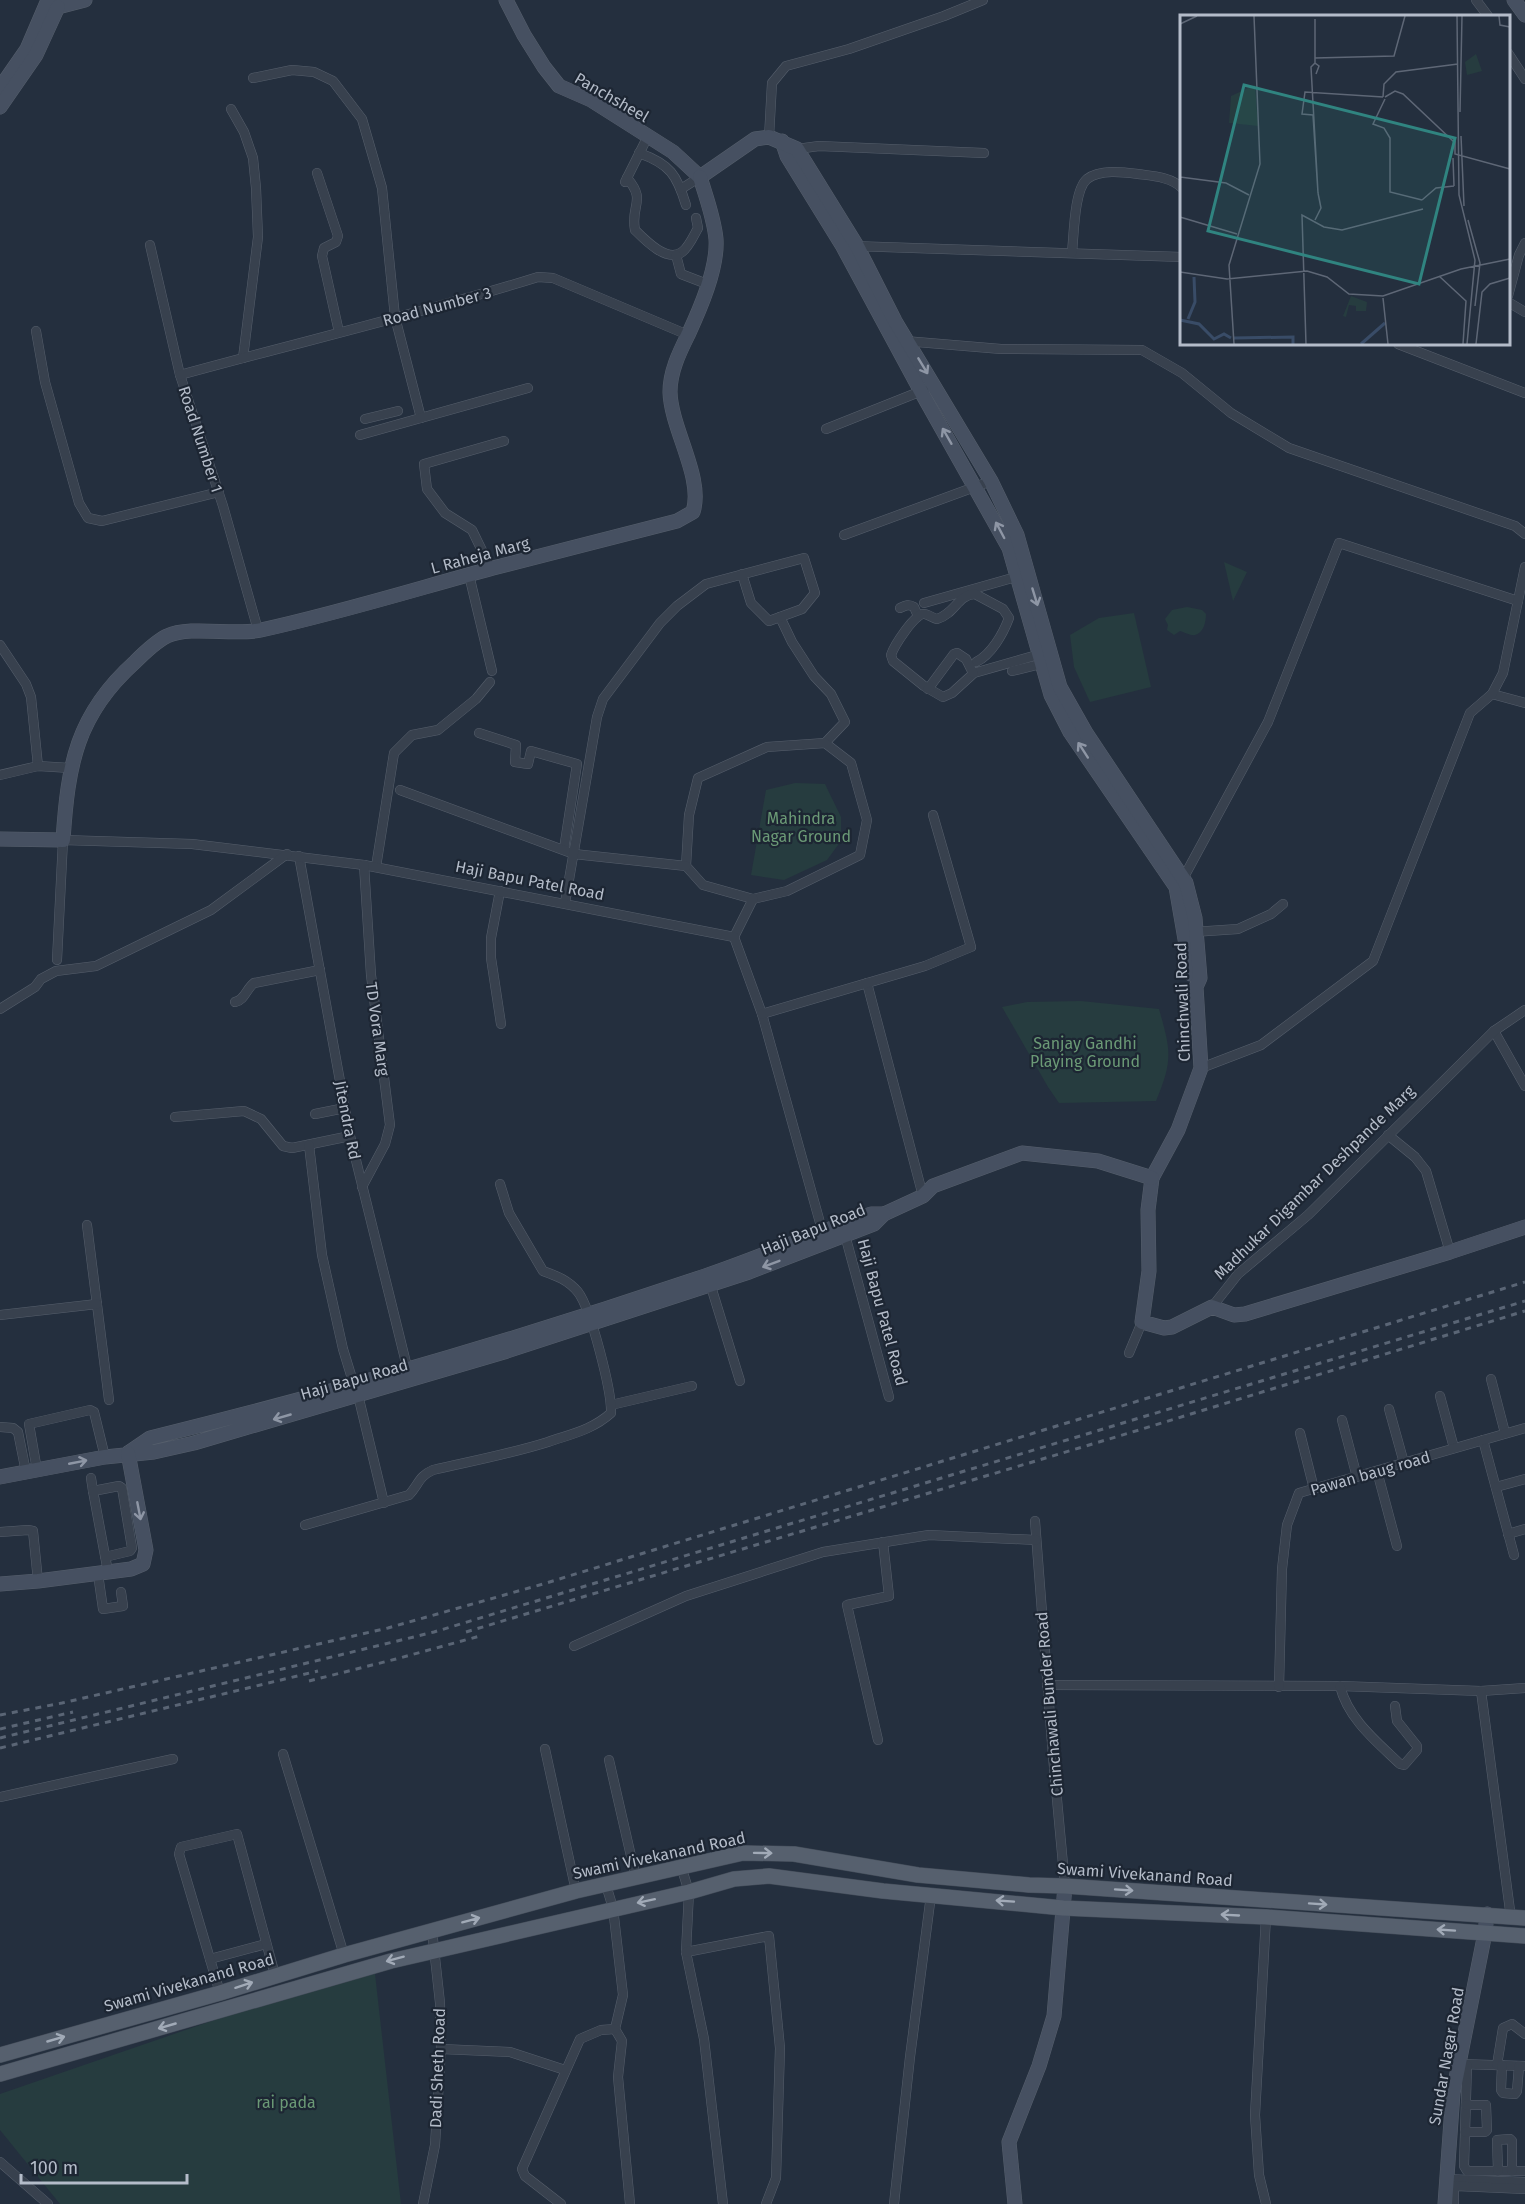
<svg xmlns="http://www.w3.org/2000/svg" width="1525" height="2204" font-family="'Fira Sans',sans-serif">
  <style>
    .green { fill: #263c3f }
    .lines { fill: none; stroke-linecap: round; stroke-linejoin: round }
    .street-casing { stroke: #565f6c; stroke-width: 10 }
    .secondary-casing { stroke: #565f6c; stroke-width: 15 }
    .primary-casing { stroke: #414a57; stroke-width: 16 }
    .street { stroke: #38414e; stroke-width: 9 }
    .secondary { stroke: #465061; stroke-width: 14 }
    .primary { stroke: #56606e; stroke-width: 15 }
    .rail { stroke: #5a6575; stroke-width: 3; stroke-dasharray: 6 6; stroke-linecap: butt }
    .oneway { stroke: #8e96a5 }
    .oneway2 { stroke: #a1aab7 }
    .labels { text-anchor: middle; stroke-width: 4.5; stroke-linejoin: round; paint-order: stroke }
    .street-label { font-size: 16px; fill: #b4bcc9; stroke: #1d2633 }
    .park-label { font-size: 16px; fill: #6b9a76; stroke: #1d2633 }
    .inset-river { fill: none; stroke: #394c67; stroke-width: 3 }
    .inset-road { fill: none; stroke: #5e6776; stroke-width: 1.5 }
    .view { fill: #308480; fill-opacity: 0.15; stroke: #308480; stroke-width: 3 }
    .inset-edge { fill: none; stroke: #b4bcc9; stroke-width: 3 }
  </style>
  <rect width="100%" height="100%" fill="#242f3e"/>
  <!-- green -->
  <g class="green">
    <path d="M1224 562 1247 572 1233 601Z"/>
    <path d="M1187 607 1202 610 1206 614C1206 621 1204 633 1195 635 1191 636 1184 632 1180 631L1174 635 1167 630 1168 625 1165 619 1172 610Z"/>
    <path d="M1134 613 1151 687 1090 702 1074 667 1070 635 1099 618Z"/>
    <path d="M795 783 825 784 841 817V841L827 860 784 880 751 875 766 790Z"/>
    <path d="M1081 1001 1159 1009C1171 1051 1173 1060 1156 1101L1059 1103 1048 1087 1002 1007 1027 1002Z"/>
    <path d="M374 1965 401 2204H60L0 2130V2094Z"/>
  </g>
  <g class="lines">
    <defs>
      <g id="street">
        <path d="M1476 0 1488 16"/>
        <path d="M1508 53 1525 79"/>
        <path d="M253 78 292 70 314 72 333 81 362 119 382 188 395 317 421 418"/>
        <path d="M231 109 244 132 253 158 256 188 258 237 243 358"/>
        <path d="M769 137 772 83 786 66 849 49 944 16 983 0"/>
        <path d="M793 152 797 149 819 146 984 153"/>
        <path d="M639 153C670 164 677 175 686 205"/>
        <path d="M317 173 338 236 336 242 324 248 322 256 339 332"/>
        <path d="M627 178C647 201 630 205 635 230 645 240 667 263 682 252 689 247 694 235 698 228L696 218"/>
        <path d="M625 182 648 136"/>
        <path d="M681 189 700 177"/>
        <path d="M150 245 180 375 223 506 258 630"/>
        <path d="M853 246 1182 257"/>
        <path d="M1072 252C1074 235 1074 190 1087 179 1100 169 1123 172 1138 174 1153 176 1171 177 1182 188"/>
        <path d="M676 255 681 274 707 284"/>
        <path d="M1508 296 1519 255 1525 243"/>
        <path d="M1508 302 1525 312"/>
        <path d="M36 331 45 382 79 503 88 518 102 521 219 492"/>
        <path d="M905 341 1001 349 1142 350 1182 373 1231 413 1289 448 1515 526 1525 534"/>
        <path d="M1398 344 1525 393"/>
        <path d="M180 375C300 342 420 314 538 277L553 278 688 335"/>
        <path d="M365 419 398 411"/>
        <path d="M826 429 924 390"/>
        <path d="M360 435 528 388"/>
        <path d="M844 535 991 481"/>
        <path d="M491 569 472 530 445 513 427 489 424 464 504 441"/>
        <path d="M469 575 492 671"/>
        <path d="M924 603 1023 575"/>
        <path d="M900 608C906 605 909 604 914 607L918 616"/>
        <path d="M780 617 792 642 814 676 831 694 845 722 825 743"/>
        <path d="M0 645 26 684 31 697 38 766"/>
        <path d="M976 662C991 655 1003 634 1009 618L1003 609 975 594C957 595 956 613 937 619 932 618 928 614 924 614 915 613 894 646 891 655L893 661 924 686 943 697 952 693 974 673 1044 653"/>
        <path d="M1012 671 1045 663"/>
        <path d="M928 689 954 654 957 653 966 659 973 673"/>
        <path d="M1492 694 1525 703"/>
        <path d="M479 733 516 745 515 762 528 764 531 751 577 764 564 849"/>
        <path d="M825 743 851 763 867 820 860 855 787 891 753 899 703 885 686 866 689 815 698 778 767 747Z"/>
        <path d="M0 775 38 766 70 768"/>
        <path d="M400 790 574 854 686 866"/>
        <path d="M299 856 350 1136 409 1375"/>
        <path d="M376 867 394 753 412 735 438 730 476 699 490 682"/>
        <path d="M1179 881 1185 875 1268 722 1339 543 1518 601"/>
        <path d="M500 891 491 938V958L501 1024"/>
        <path d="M565 903 597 717 603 699 660 623 677 606 706 584 804 558 815 593 802 609 769 621 751 603 742 574"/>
        <path d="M1193 932 1238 929 1271 914 1283 904"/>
        <path d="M734 937 753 899"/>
        <path d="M57 960 63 840 192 844 364 865 734 937 762 1014 824 1237"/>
        <path d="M867 983 923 1196"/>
        <path d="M235 1002C245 1000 246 989 254 983L320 970"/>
        <path d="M0 1009 35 987 41 979 56 971 96 966 211 910 287 854"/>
        <path d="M762 1014 925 966 971 947 933 815"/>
        <path d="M1494 1031 1525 1086"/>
        <path d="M1201 1068 1261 1045 1373 961 1470 713 1492 694 1503 673 1525 567"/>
        <path d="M315 1114 345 1108"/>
        <path d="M175 1117 244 1111 261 1119 283 1146 292 1148 350 1136"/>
        <path d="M1388 1135 1415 1157 1426 1171 1450 1252"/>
        <path d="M309 1145 322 1255 343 1349 354 1385"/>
        <path d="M362 1187 385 1144 390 1125 371 975 364 865"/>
        <path d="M87 1225 109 1400"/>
        <path d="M845 1235 889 1397"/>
        <path d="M709 1280 740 1381"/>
        <path d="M1212 1307 1238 1274 1308 1215 1494 1031 1525 1010"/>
        <path d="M0 1315 97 1304"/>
        <path d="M1129 1353 1142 1322"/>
        <path d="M1491 1379 1505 1433"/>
        <path d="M358 1395 384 1503"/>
        <path d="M1440 1396 1454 1448"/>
        <path d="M611 1405 692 1386"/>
        <path d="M1389 1409 1404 1463"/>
        <path d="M1342 1420 1357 1477"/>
        <path d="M0 1427 13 1428 18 1432 26 1472"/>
        <path d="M1300 1433 1314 1489"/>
        <path d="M1483 1440 1514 1555"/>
        <path d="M37 1470 29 1424 90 1410 94 1412 105 1457"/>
        <path d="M1377 1471 1397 1546"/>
        <path d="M91 1478 93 1491"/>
        <path d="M1496 1487 1525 1479"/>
        <path d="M1035 1521 1053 1756 1065 1886"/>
        <path d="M305 1525 409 1495C419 1484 419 1476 433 1470 472 1461 510 1454 548 1442 571 1434 592 1430 611 1413 612 1392 591 1309 578 1292 568 1280 557 1276 543 1271L509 1213 500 1184"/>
        <path d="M0 1532 28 1530 33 1531 38 1581"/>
        <path d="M1508 1534 1525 1529"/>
        <path d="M105 1557 130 1551 132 1548 122 1488 119 1486 93 1491 108 1572"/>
        <path d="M98 1574 103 1609 123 1606 121 1592"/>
        <path d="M574 1646 686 1596 823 1552 929 1535 1036 1540"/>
        <path d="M1047 1685 1340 1686 1481 1691 1525 1688"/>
        <path d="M1340 1686C1348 1719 1377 1742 1400 1764L1404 1765 1417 1750V1746L1397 1721 1395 1706"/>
        <path d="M1279 1687 1282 1569 1287 1525 1299 1493 1525 1428"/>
        <path d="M1481 1691 1511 1918"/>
        <path d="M878 1740 847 1605 889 1596 883 1542"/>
        <path d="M545 1749 576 1891"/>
        <path d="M283 1754 344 1955"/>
        <path d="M609 1760 636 1878"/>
        <path d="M0 1797 173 1759"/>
        <path d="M681 1866 689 1892 686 1952 704 2039 723 2204"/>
        <path d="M606 1885 613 1908 623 1995 615 2029 622 2041 618 2077 630 2204"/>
        <path d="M1266 1917 1255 2115 1259 2175 1266 2204"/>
        <path d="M686 1952 769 1936 780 2048 776 2178 766 2204"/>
        <path d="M210 1959 266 1944"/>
        <path d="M220 1993 179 1854 181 1847 237 1834 275 1975"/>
        <path d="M441 2049 510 2052 565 2070"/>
        <path d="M1460 2064 1525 2066"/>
        <path d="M1467 2065 1464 2166 1467 2171H1525"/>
        <path d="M1497 2065 1503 2028 1512 2024 1525 2034"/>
        <path d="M1502 2065 1501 2090 1503 2093 1515 2094 1517 2091 1519 2066"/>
        <path d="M1465 2132H1485L1487 2130 1486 2105H1466"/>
        <path d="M0 2162 48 2204"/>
        <path d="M1498 2171 1497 2140 1510 2139 1512 2141V2171"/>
        <path d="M1445 2179 1525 2182"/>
        <path d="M423 2204 435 2145 441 2049 440 2003 432 1930"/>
        <path d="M561 2204 525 2176 522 2169 580 2039 601 2030 615 2029"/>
        <path d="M894 2204 910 2057 931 1895"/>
        <path d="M1454 2204V2188L1456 2186 1525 2189"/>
      </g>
      <g id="secondary">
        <path d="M506 0 524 35 544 67 559 86 591 100 673 152 700 177"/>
        <path d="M1514 0 1525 15"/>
        <path d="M51 2 58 7 85 0"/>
        <path d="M0 88 27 49 48 0"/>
        <path d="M0 107 36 55 58 7"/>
        <path d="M782 141 787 156 842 245 924 397 1009 548 1051 695 1070 732 1176 887 1191 974"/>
        <path d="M700 177 755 139 769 137 797 149 857 246 895 321 991 481 1017 535 1060 687 1086 733 1186 883 1195 918 1200 978 1196 987 1201 1068 1178 1130 1152 1178 1148 1210 1149 1271 1142 1322 1164 1328 1172 1327 1212 1307 1234 1315 1245 1314 1450 1252 1525 1227"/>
        <path d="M0 839 63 840C68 765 76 715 135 662 144 653 155 642 167 636 191 625 234 636 261 630 339 613 416 589 493 568 554 552 616 537 677 521L693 512C704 478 671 429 670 392 670 372 679 353 688 335 700 309 718 268 716 239 714 218 706 197 700 177"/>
        <path d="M884 1214 923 1196 933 1186 1022 1153 1098 1161 1152 1178"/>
        <path d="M0 1477 105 1457 154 1452 194 1443 504 1352 749 1272 874 1224 884 1214H871C815 1233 761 1257 705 1276 522 1338 338 1392 150 1438L128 1453"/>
        <path d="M0 1584 38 1581 131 1569 143 1564 146 1550 128 1453"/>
        <path d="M1015 2204 1009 2142 1039 2066 1054 2016 1065 1886"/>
        <path d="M1445 2204 1453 2093 1485 1933 1487 1914"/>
      </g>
      <g id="primary">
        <path d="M0 2055 220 1993 344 1955 576 1891 743 1853 794 1854 918 1875 1029 1885 1065 1886 1525 1918"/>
        <path d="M0 2074 391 1961 689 1892 734 1879 769 1876 883 1891 1063 1908 1266 1917 1525 1936"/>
      </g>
    </defs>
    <!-- street casing -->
    <use href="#street" class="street-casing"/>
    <!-- secondary casing -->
    <use href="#secondary" class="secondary-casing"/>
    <!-- primary casing -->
    <use href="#primary" class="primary-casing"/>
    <!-- street -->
    <use href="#street" class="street"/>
    <!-- secondary -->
    <use href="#secondary" class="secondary"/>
    <!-- primary -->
    <use href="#primary" class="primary"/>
    <!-- rail -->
    <g class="rail">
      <path d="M466 1632 1139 1430 1525 1311"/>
      <path d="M309 1681 396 1659 480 1636"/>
      <path d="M0 1715 62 1703 388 1628 543 1584 1525 1282"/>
      <path d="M0 1729 73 1712"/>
      <path d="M0 1738 434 1632 1525 1301"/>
      <path d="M0 1748 318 1671"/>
    </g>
  </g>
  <!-- one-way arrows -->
  <defs><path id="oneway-shaft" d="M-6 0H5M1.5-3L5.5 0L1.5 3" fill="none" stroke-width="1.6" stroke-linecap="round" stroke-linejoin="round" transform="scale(1.5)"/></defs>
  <g class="oneway">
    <use href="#oneway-shaft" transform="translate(923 366) rotate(59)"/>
    <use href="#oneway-shaft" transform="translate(947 436) rotate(-120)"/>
    <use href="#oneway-shaft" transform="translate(1000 530) rotate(-118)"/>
    <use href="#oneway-shaft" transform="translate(1035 597) rotate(73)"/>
    <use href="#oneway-shaft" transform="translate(1083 750) rotate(-123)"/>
    <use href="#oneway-shaft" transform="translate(771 1264) rotate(159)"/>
    <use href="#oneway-shaft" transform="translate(282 1417) rotate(164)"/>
    <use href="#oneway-shaft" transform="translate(78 1462) rotate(-11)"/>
    <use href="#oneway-shaft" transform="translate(139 1511) rotate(79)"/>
  </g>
  <g class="oneway2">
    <use href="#oneway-shaft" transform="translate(763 1853) rotate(1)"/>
    <use href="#oneway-shaft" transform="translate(1124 1890) rotate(4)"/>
    <use href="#oneway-shaft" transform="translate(646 1901) rotate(168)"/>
    <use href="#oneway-shaft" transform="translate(1005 1901) rotate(-176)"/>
    <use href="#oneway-shaft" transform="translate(1318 1904) rotate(4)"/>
    <use href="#oneway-shaft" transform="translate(1230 1915) rotate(-177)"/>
    <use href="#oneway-shaft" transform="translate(471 1920) rotate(-15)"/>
    <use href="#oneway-shaft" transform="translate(1446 1930) rotate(-176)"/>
    <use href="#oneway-shaft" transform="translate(395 1959) rotate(165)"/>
    <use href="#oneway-shaft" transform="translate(244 1985) rotate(-18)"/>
    <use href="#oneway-shaft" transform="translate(167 2026) rotate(164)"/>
    <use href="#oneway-shaft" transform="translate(56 2039) rotate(-16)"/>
  </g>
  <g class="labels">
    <!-- street labels -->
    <g class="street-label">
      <text transform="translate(612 97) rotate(30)" y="6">Panchsheel</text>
      <text transform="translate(437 306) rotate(-15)" y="6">Road Number 3</text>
      <text transform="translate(201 439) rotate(72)" y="6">Road Number 1</text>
      <text transform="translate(480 555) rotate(-15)" y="6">L Raheja Marg</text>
      <text transform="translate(530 880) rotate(11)" y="6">Haji Bapu Patel Road</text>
      <text transform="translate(1182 1002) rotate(-92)" y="6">Chinchwali Road</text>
      <text transform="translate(378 1029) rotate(82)" y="6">TD Vora Marg</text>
      <text transform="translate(348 1120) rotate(79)" y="6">Jitendra Rd</text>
      <text transform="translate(1314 1182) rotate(-44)" y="6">Madhukar Digambar Deshpande Marg</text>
      <text transform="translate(813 1229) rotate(-22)" y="6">Haji Bapu Road</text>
      <text transform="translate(883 1312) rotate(75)" y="6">Haji Bapu Patel Road</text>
      <text transform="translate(354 1379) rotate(-16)" y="6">Haji Bapu Road</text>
      <text transform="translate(1370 1473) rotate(-16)" y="6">Pawan baug road</text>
      <text transform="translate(1049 1704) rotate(-95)" y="6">Chinchawali Bunder Road</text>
      <text transform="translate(659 1855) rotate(-12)" y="6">Swami Vivekanand Road</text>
      <text transform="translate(1145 1874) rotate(4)" y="6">Swami Vivekanand Road</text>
      <text transform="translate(189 1982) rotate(-16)" y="6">Swami Vivekanand Road</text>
      <text transform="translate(1446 2056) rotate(-80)" y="6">Sundar Nagar Road</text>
      <text transform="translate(437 2068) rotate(-88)" y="6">Dadi Sheth Road</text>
    </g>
    <!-- park labels -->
    <g class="park-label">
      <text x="801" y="824">Mahindra<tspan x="801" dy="18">Nagar Ground</tspan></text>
      <text x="1085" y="1049">Sanjay Gandhi<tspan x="1085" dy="18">Playing Ground</tspan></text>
      <text x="286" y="2108">rai pada</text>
    </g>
  </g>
  <!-- overview -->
  <g transform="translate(1180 15)">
    <rect width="330" height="330" fill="#242f3e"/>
    <path d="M296 39 302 56 287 60 285 47ZM75 70 78 111 49 108 51 81ZM171 281 187 287 186 296H176V291L169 290 166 302 163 301Z" fill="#263c3f"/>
    <path class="inset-river" d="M8 304 15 287 14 262M0 305 19 309 34 324 44 319 51 323M54 323 113 322V329M181 329 205 308"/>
    <path class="inset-road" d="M277 1 279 180 295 245 287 329M319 1 320 10 330 12M135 4V48L139 51 136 59M0 9 17 1M0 14V54M135 43 214 41 225 1M203 82 204 69 216 57 278 49M205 82 215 76 223 79 274 127M205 84 193 109 204 113 210 123V177L242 185M280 97 282 1M133 100 138 178 131 52 135 48M133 100 122 99 125 77 203 82M281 121 284 191M275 126V139L330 154M0 142V172M273 143 274 171M0 162 46 168 69 180M242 185 256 173 274 171M0 202 57 219M135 205 141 193 138 178M288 205 300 248 295 291M0 257 47 264 127 256 147 262 169 279 203 281 281 254 330 244M259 261 286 286 283 329M203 283 208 329M54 329 49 250 80 149 74 1M126 329 122 200 144 212 162 215 243 194M296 329 302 277 310 269 330 263"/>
    <path class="view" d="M64 70 275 123 239 269 28 216Z"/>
    <rect width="330" height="330" class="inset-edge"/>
  </g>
  <!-- scale -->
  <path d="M21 2174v9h166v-9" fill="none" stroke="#b4bcc9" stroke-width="3"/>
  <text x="30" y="2174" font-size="18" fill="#b4bcc9" stroke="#1d2633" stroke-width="4.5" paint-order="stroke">100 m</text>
</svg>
